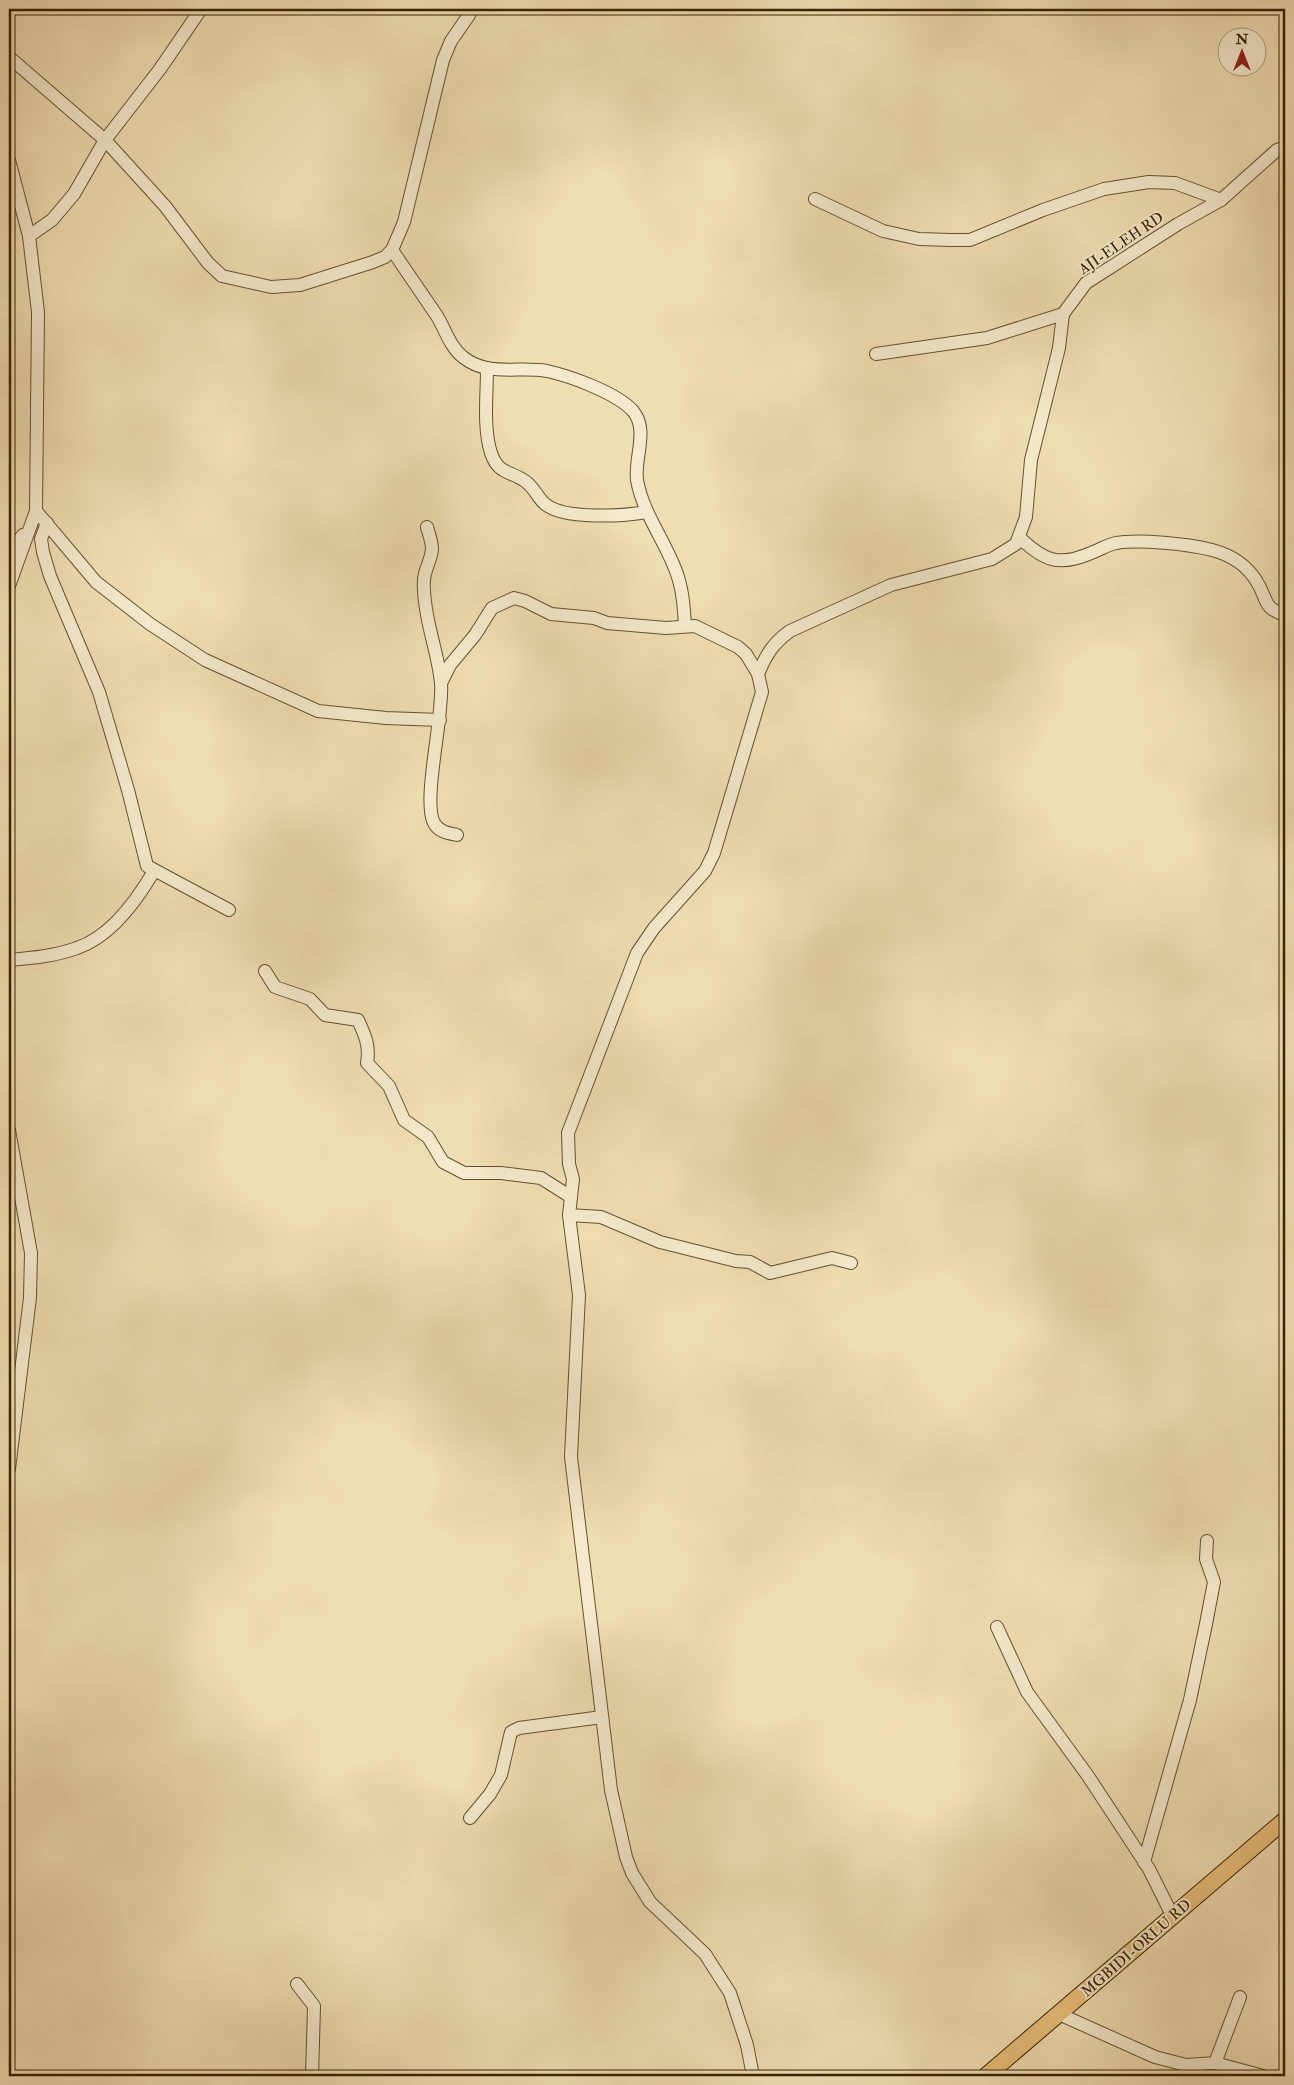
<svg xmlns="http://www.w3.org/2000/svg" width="1294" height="2085" font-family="'IM FELL Double Pica',serif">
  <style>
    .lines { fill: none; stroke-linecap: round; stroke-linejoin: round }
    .minor-casing { stroke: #66512c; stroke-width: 14 }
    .major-casing { stroke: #392200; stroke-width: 18 }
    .minor { stroke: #f5eacd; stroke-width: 12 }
    .major { stroke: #e8bf79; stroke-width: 16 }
    .labels { text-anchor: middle; stroke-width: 4; stroke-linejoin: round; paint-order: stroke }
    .street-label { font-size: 15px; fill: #392200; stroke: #f5eacd }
  </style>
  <rect width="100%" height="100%" fill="#efdeb2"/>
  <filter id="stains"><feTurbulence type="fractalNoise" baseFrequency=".004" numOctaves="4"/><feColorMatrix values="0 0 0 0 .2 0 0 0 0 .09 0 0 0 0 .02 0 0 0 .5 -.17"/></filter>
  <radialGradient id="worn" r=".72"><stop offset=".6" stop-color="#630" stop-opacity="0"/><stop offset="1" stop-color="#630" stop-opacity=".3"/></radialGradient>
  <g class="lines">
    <defs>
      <g id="minor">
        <path d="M9 57 105 140 165 206 208 263 222 276 271 287 300 285 373 262 385 257 392 250 404 222 443 60 451 41 469 15 470 9"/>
        <path d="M9 160 29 236 38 312 36 511 9 586"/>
        <path d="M815 199 883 231 919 239 950 240H970L1043 210 1104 189 1149 182 1175 183 1221 200"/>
        <path d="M29 236 52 220 74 194 105 140 160 69 201 9"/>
        <path d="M392 250C407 272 422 294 437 316 445 329 450 347 463 357 487 377 519 366 547 371 570 376 617 393 633 411 649 430 634 458 637 480 643 514 666 542 677 574 683 591 684 609 685 626"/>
        <path d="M876 354 987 338 1063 314 1086 283 1178 224 1221 200 1277 150 1285 147"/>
        <path d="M487 368C487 395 483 428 491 453 498 474 510 471 525 481 534 487 537 497 545 504 564 520 624 516 647 512"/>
        <path d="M36 511 96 582 150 624 205 660 318 711 386 718 440 720"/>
        <path d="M47 523 41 539 43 552 50 576 99 692 128 790 147 866 229 910"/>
        <path d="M427 527C429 534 432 542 432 549 431 563 422 571 424 590 425 622 438 652 441 683 444 716 422 800 434 823 439 832 448 833 457 835"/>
        <path d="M1019 537C1044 561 1059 567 1091 553 1100 550 1106 545 1116 543 1139 539 1189 544 1212 550 1231 555 1247 565 1257 582 1268 599 1262 608 1285 615"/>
        <path d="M9 553 23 535"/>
        <path d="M758 674C766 655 773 643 790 631L891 585 992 559 1016 544 1026 517 1031 460 1059 348 1063 314"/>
        <path d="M441 683 450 665 475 635 492 608 514 598 525 601 551 614 594 618 607 623 666 628 695 626 738 647 746 654 758 674 762 692 714 853 705 871 654 928 637 953 568 1133 569 1164 573 1179 569 1215 579 1295 571 1457 611 1790 626 1857 632 1873 650 1902 705 1954 730 1993 747 2045 753 2076"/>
        <path d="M9 960C32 958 55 956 77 948 110 937 137 900 154 871"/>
        <path d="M265 971 275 987 310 999 325 1015 358 1020C365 1035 370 1046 367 1063L389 1086 404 1120 428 1137 443 1162 464 1173H501L541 1178 571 1197"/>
        <path d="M9 1130 31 1253 30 1298 9 1469"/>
        <path d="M569 1215 601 1217 660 1242 736 1261 750 1262 770 1273 832 1258 851 1263"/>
        <path d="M997 1627 1027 1692 1088 1776 1149 1869 1173 1917"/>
        <path d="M470 1818 490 1794 501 1775 511 1732 519 1728 602 1717"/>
        <path d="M1144 1862 1190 1700 1206 1624 1214 1582 1206 1559 1207 1541"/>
        <path d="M297 1984 314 2006 312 2076"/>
        <path d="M1059 2014 1155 2057 1186 2065 1215 2063 1263 2076"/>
        <path d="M1215 2063 1240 1997"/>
      </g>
      <path id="major" d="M986 2076 1285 1820"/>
    </defs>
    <!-- minor casing -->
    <use href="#minor" class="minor-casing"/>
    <!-- major casing -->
    <use href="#major" class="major-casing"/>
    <!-- minor -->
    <use href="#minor" class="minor"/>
    <!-- major -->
    <use href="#major" class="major"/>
  </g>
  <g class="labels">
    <!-- street labels -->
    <g class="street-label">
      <text transform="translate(1121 243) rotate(-34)" y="5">AJI-ELEH RD</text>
      <text transform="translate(1136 1948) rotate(-41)" y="5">MGBIDI-ORLU RD</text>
    </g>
  </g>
  <!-- margin -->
  <rect width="1294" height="2085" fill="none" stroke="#efdeb2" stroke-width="30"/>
  <rect x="10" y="10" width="1274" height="2065" fill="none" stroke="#392200" stroke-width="2.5"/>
  <rect x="15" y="15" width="1264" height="2055" fill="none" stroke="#392200"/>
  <!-- north arrow -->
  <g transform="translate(1242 52)"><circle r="24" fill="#f5eacd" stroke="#aa9a7b"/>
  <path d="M0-4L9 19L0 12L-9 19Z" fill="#8f2418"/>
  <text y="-8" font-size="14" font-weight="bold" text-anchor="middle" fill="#392200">N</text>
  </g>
  <rect width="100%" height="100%" filter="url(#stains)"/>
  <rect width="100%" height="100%" fill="url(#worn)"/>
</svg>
